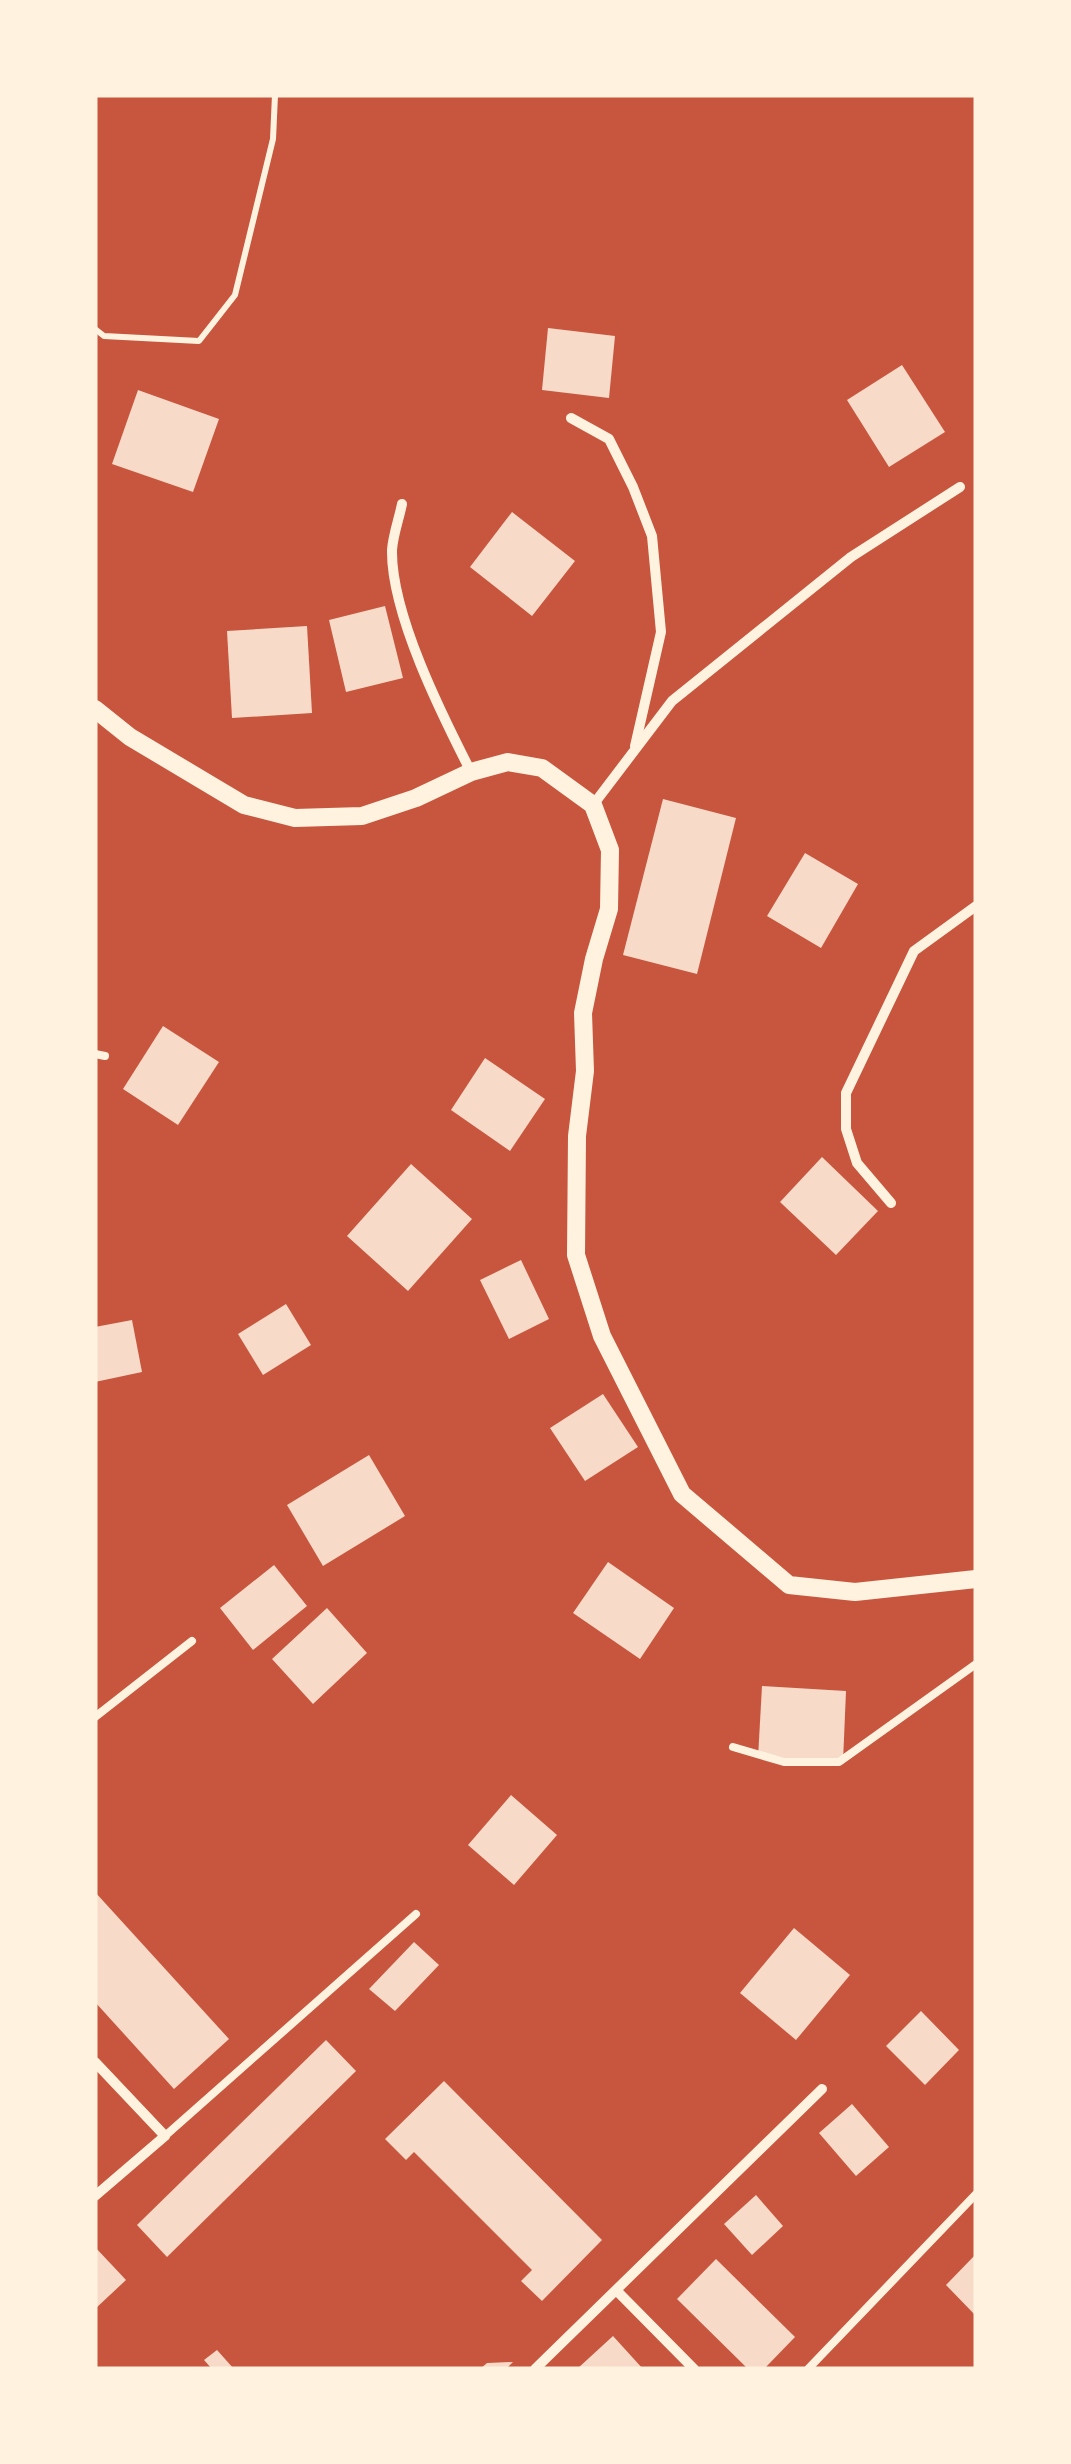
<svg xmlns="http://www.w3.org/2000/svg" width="1071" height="2464" font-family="'Space Grotesk',sans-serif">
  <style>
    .building { fill: #f7dbc8 }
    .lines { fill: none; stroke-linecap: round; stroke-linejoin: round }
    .path { stroke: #fff3e0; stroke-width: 6 }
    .service { stroke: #fff3e0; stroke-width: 8 }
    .minor { stroke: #fff3e0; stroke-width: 10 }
    .tertiary { stroke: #fff3e0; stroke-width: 18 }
  </style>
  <rect width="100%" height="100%" fill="#c8553d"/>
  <!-- building -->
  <g class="building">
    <path d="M548 328 615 336 609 398 542 390Z"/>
    <path d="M902 365 945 432 889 467 847 400Z"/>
    <path d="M138 390 219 419 193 492 112 464Z"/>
    <path d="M512 512 575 561 532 616 470 567Z"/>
    <path d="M385 606 403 678 346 692 329 620Z"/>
    <path d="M307 626 312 713 232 718 227 631Z"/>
    <path d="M663 799 736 818 697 974 623 955Z"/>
    <path d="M805 853 858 884 821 948 767 916Z"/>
    <path d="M163 1026 219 1062 178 1125 123 1089Z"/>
    <path d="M485 1058 545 1099 510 1151 451 1110Z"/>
    <path d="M822 1157 878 1211 836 1255 780 1202Z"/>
    <path d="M411 1164 472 1219 408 1291 347 1236Z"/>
    <path d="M521 1260 549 1319 509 1339 480 1280Z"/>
    <path d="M286 1304 311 1345 263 1375 238 1334Z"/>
    <path d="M132 1320 142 1372 95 1382V1327Z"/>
    <path d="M603 1394 638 1447 585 1481 550 1428Z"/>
    <path d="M369 1455 405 1516 323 1566 287 1505Z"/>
    <path d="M608 1562 674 1608 640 1659 573 1613Z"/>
    <path d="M274 1565 307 1606 253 1650 220 1608Z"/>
    <path d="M327 1608 367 1653 313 1704 272 1659Z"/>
    <path d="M762 1686 846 1691 843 1762 758 1758Z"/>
    <path d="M511 1795 557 1835 514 1885 468 1845Z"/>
    <path d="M95 1892 229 2039 174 2089 95 2002Z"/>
    <path d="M794 1928 850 1975 796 2040 740 1993Z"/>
    <path d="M414 1942 439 1965 395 2011 369 1989Z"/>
    <path d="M921 2011 959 2050 925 2085 886 2046Z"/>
    <path d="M326 2040 356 2071 167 2257 137 2225Z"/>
    <path d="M444 2081 602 2240 542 2301 521 2281 532 2270 414 2152 406 2160 385 2139Z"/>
    <path d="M852 2104 889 2147 856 2176 819 2133Z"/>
    <path d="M756 2195 783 2226 752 2255 724 2224Z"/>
    <path d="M95 2247 126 2280 95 2309Z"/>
    <path d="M976 2254V2316L946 2285Z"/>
    <path d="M716 2259 795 2337 764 2369H748L677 2299Z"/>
    <path d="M613 2336 643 2369H577Z"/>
    <path d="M217 2350 234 2369H212L204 2360Z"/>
    <path d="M513 2362 506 2369H480L487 2363Z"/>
  </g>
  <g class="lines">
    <!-- path -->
    <path class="path" d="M95 329 104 336 199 341 235 295 273 139 275 95"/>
    <!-- service -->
    <g class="service">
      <path d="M95 1054 105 1056"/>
      <path d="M95 1717 192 1641"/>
      <path d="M733 1747 784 1762H839L976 1664"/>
      <path d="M165 2136 416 1914"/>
      <path d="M808 2369 976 2194"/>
    </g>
    <!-- minor -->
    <g class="minor">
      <path d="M571 418 609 439 633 487 652 536 661 632 635 746"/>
      <path d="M402 504C399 519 393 535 392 550 391 614 442 715 471 772"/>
      <path d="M593 805 672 701 851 557 960 487"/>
      <path d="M891 1203 857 1163 846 1129V1093L914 951 976 906"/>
      <path d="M95 2062 165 2136 95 2196"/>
      <path d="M617 2291 694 2369"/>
      <path d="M535 2369 822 2089"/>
    </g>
    <!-- tertiary -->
    <path class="tertiary" d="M95 709 130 737 244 805 295 818 362 816 416 798 471 772 508 762 542 768 593 805 610 850 609 909 594 959 583 1013 585 1071 577 1136 576 1255 602 1336 682 1494 789 1585 855 1592 976 1579"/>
  </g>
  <!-- border -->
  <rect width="1071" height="2464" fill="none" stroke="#fff3e0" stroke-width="195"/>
</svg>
